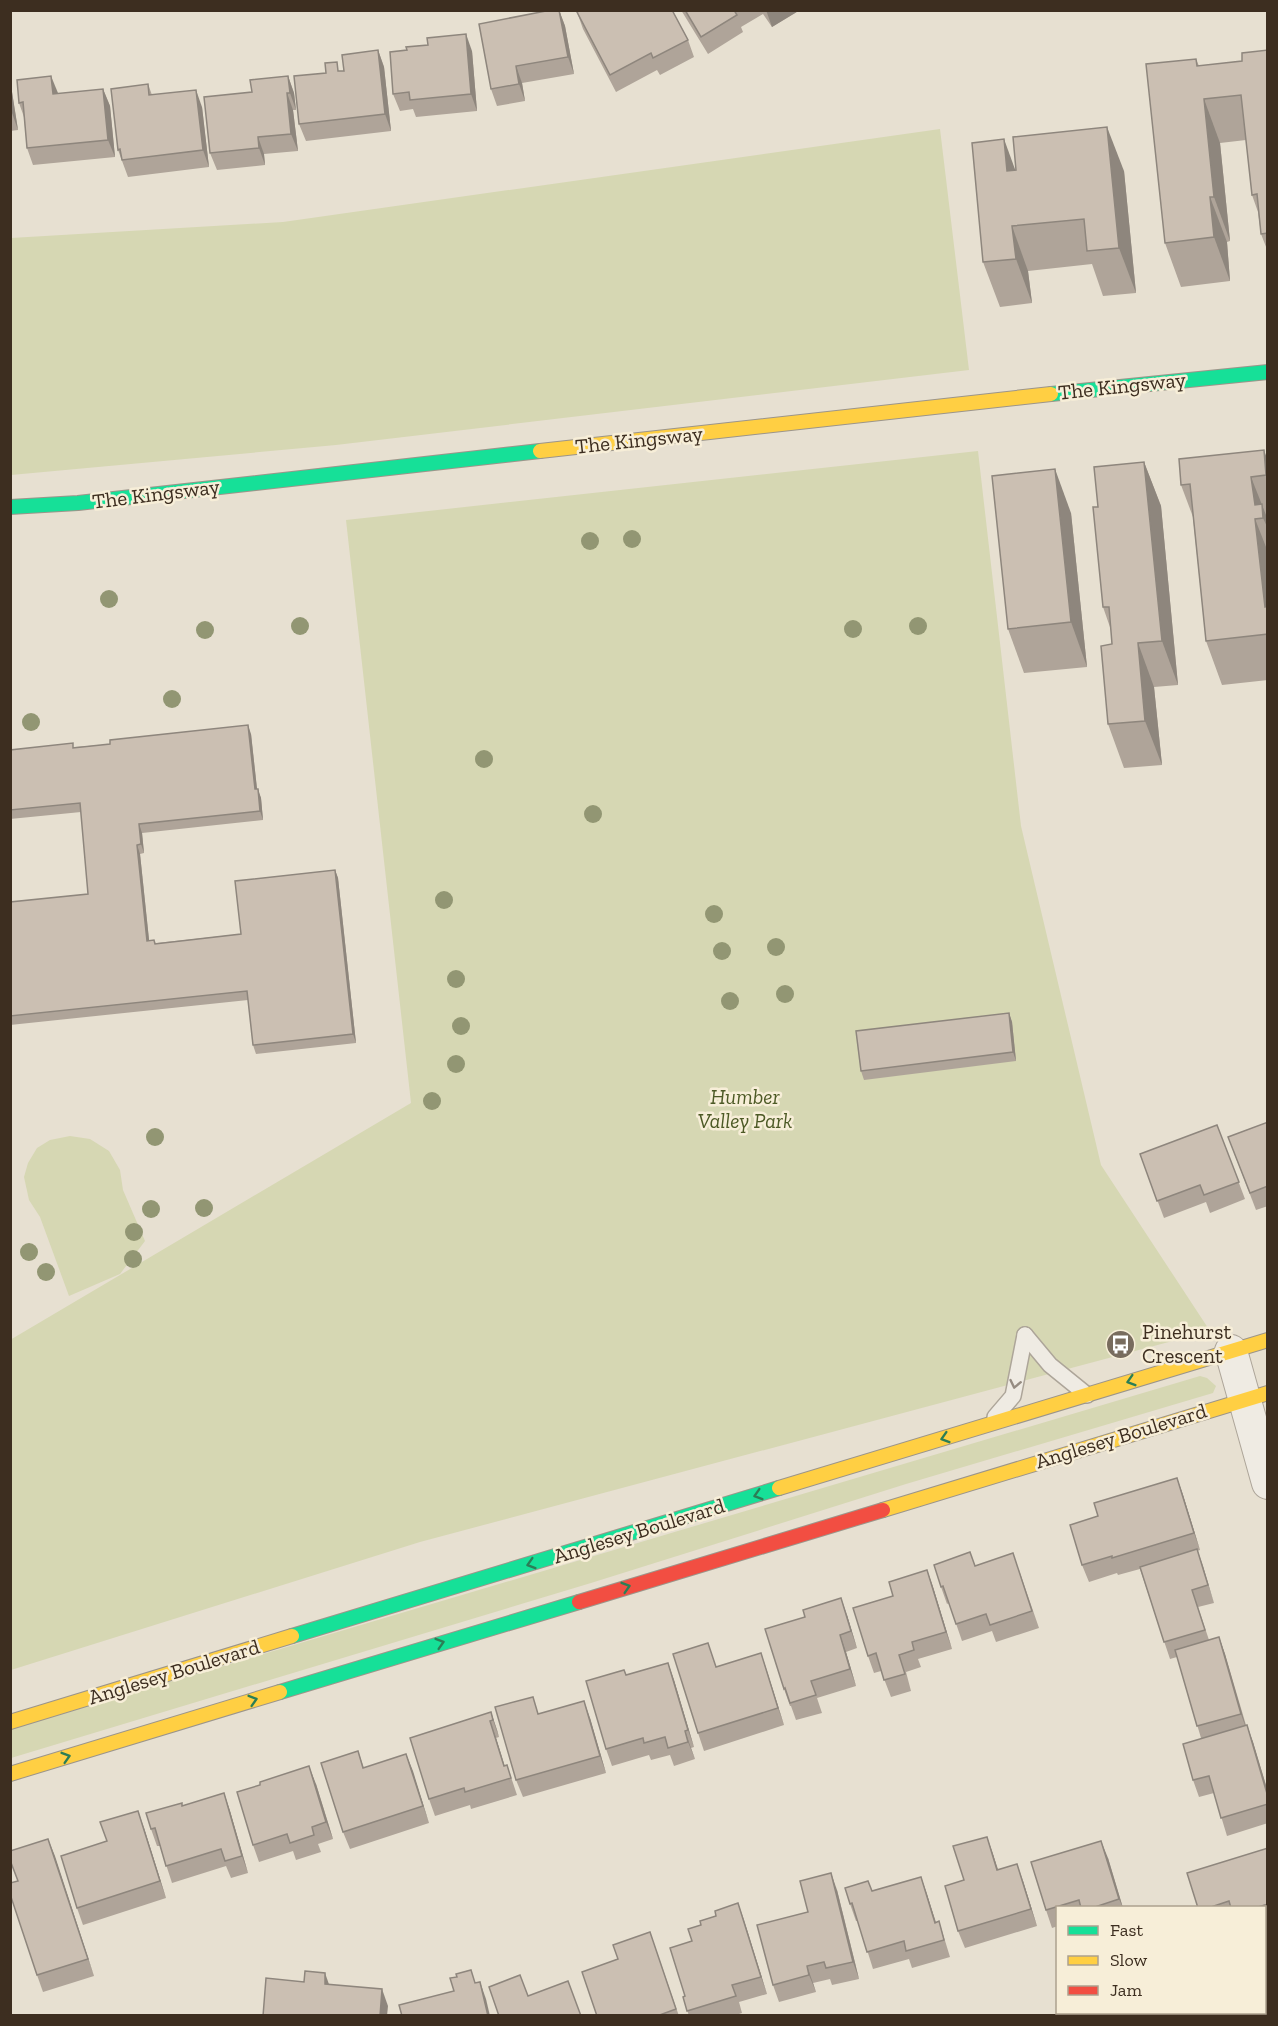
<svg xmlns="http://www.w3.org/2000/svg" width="1278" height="2026" font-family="'Zilla Slab',serif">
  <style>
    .green { fill: #d6d7b3 }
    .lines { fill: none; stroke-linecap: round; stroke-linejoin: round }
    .lane-casing { stroke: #ada599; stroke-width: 18 }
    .street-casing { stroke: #ada599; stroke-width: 34 }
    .fast-casing { stroke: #9c958a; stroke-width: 16 }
    .slow-casing { stroke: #9c958a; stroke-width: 16 }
    .jam-casing { stroke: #9c958a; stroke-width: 16 }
    .lane { stroke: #efebe3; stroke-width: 15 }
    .street { stroke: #efebe3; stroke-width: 32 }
    .fast { stroke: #16e098; stroke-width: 14 }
    .slow { stroke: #ffcf43; stroke-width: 14 }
    .jam { stroke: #f24e42; stroke-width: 14 }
    .tree { fill: #929673 }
    .wall { fill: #afa499 }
    .shaded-wall { fill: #8e867d }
    .building { fill: #cbbfb2; stroke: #8e867d; stroke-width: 1.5 }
    .oneway { stroke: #2b7e56 }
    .oneway2 { stroke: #968c82 }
    .labels { text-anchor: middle; stroke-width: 5; stroke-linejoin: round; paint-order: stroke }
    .street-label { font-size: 21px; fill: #3d2e20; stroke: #f7eed8 }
    .park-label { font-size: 21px; font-style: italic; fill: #4d5a26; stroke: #f7eed8 }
    .poi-label { font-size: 21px; fill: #3d2e20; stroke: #f7eed8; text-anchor: start }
  </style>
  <rect width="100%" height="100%" fill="#e7e0d1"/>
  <!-- green -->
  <g class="green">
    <path d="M940 129 969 370 336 445 11 475V238L283 222Z"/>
    <path d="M978 451 1021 826 1101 1165 1210 1331 420 1542 11 1670 10 1340 411 1103 346 520Z"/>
    <path d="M70 1136 90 1139 109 1151 120 1170 123 1190 145 1241 120 1274 69 1296 40 1217 29 1200 24 1177 28 1163 37 1148 50 1140Z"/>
    <path d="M1200 1376 1207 1378 1216 1386 1213 1393 906 1484 591 1583 11 1758V1729Z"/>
  </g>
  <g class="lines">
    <defs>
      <g id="lane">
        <path d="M1025 1335 1050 1365 1087 1395"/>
        <path d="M995 1417 1013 1396 1025 1335"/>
      </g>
      <g id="street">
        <path d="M1231 1351 1268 1483"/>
        <path d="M1264 1996H1268"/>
        <path d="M1083 2016 1097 2012"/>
      </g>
      <g id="fast">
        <path d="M1051 394 1268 372"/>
        <path d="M10 507 78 503 540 451"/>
        <path d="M292 1636 779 1488"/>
        <path d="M280 1692 579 1602"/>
      </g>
      <g id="slow">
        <path d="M540 451 1051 394"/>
        <path d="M779 1488 1268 1340"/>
        <path d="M883 1510 1268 1393"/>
        <path d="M10 1722 292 1636"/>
        <path d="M10 1774 280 1692"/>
      </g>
      <path id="jam" d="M579 1602 883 1510"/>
    </defs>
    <!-- lane casing -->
    <use href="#lane" class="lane-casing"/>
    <!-- street casing -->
    <use href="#street" class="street-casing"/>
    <!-- fast casing -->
    <use href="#fast" class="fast-casing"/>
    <!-- slow casing -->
    <use href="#slow" class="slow-casing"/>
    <!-- jam casing -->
    <use href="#jam" class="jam-casing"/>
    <!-- lane -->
    <use href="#lane" class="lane"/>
    <!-- street -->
    <use href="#street" class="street"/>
    <!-- fast -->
    <use href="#fast" class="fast"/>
    <!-- slow -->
    <use href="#slow" class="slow"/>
    <!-- jam -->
    <use href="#jam" class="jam"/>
  </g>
  <!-- trees -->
  <g class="tree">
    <circle cx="632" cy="539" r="9"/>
    <circle cx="590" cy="541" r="9"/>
    <circle cx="109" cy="599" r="9"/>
    <circle cx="300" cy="626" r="9"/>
    <circle cx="918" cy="626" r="9"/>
    <circle cx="853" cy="629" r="9"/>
    <circle cx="205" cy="630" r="9"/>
    <circle cx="172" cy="699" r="9"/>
    <circle cx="31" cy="722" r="9"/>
    <circle cx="484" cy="759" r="9"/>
    <circle cx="593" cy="814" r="9"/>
    <circle cx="444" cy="900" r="9"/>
    <circle cx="714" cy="914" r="9"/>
    <circle cx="776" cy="947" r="9"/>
    <circle cx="722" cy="951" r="9"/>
    <circle cx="456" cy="979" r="9"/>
    <circle cx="785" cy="994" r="9"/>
    <circle cx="730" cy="1001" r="9"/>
    <circle cx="461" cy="1026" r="9"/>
    <circle cx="456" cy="1064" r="9"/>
    <circle cx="432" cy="1101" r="9"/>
    <circle cx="155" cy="1137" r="9"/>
    <circle cx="204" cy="1208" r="9"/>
    <circle cx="151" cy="1209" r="9"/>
    <circle cx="134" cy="1232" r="9"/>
    <circle cx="29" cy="1252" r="9"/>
    <circle cx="133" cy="1259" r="9"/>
    <circle cx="46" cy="1272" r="9"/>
  </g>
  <!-- wall -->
  <g class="wall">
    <path d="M559 10 565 26 574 74 522 83 525 101 497 106 491 89Z"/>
    <path d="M681 10H800L772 27 763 14 741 27 743 32 708 54Z"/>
    <path d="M577 12 688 40 694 57 660 75 657 70 616 92 583 29Z"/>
    <path d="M378 50 384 67 391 131 306 141 299 124 340 71H344Z"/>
    <path d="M1268 50V252L1261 234 1258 212 1252 195 1246 140 1220 143 1230 241 1227 242 1230 281 1181 287 1165 243 1196 59 1199 66 1242 61Z"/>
    <path d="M472 51 477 111 416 117 413 109 400 111 393 94Z"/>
    <path d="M288 76 294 93 296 110H293L298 151 264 154 265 165 217 170 210 153 252 92Z"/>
    <path d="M148 84 152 95 202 107 209 167 128 177 118 150Z"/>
    <path d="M10 87 12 92 18 130 10 131Z"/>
    <path d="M103 89 110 106 115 157 33 165 27 148 24 117 19 103 58 94Z"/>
    <path d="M1015 170 1124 171 1136 293 1103 296 1092 264 1028 271 1032 303 1000 307 983 262Z"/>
    <path d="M1268 461V680L1222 685 1206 641 1193 517 1181 485Z"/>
    <path d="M1144 462 1161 506 1178 685 1154 687 1162 765 1124 768 1108 724 1112 644 1111 630 1103 607 1098 507Z"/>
    <path d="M1071 513 1087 667 1024 673 1008 629Z"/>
    <path d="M251 734 257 789 261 798 263 820 142 833 144 853 140 854 149 940 156 943 241 934 335 870 338 878 356 1043 256 1054 253 1045 248 1000 10 1025V902L88 894 81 812 10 819V750L74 747Z"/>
    <path d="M1009 1013 1012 1022 1016 1061 864 1080 861 1071Z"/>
    <path d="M1268 1122V1206L1256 1210 1228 1137Z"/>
    <path d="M1217 1125 1245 1199 1210 1213 1206 1202 1164 1218 1140 1154Z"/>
    <path d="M1177 1478 1183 1495 1200 1550 1197 1551 1214 1603 1198 1607 1209 1640 1219 1637 1225 1654 1246 1725 1253 1742 1268 1792V1823L1227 1836 1214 1793 1199 1797 1193 1780 1201 1738 1177 1657 1170 1659 1140 1569 1118 1575 1117 1573 1089 1582 1082 1565 1098 1516Z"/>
    <path d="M975 1566 1019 1570 1039 1628 996 1642 992 1631 962 1641 949 1603 947 1604 941 1587Z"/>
    <path d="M927 1570 933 1587 952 1649 918 1659 921 1667 906 1672 911 1691 891 1697 881 1671 874 1673 868 1656 893 1596Z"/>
    <path d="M847 1615 857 1648 846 1652 856 1686 817 1698 822 1713 796 1720 791 1706H790L784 1689Z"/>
    <path d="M761 1653 784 1725 704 1751 698 1733 717 1667Z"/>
    <path d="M668 1663 674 1680 694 1747 691 1748 695 1759 674 1766 670 1755 651 1760 649 1755 612 1766 606 1749 626 1675Z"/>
    <path d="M491 1712 497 1730 499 1737 496 1738 504 1766 507 1765 517 1795 471 1809 470 1805 435 1816 429 1799Z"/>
    <path d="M539 1714 590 1718 606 1773 523 1797 516 1780Z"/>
    <path d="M358 1751 364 1768 406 1754 429 1823 350 1849 343 1832Z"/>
    <path d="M316 1784 333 1839 318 1844 321 1852 296 1860 293 1851 259 1862 253 1845Z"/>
    <path d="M224 1793 230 1811 248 1873 231 1878 226 1866 172 1883 160 1846H157L151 1829 183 1806Z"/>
    <path d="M144 1828 166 1898 83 1925 77 1908 107 1841Z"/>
    <path d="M987 1837 998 1869 1023 1881 1037 1926 965 1948 958 1931 964 1880Z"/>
    <path d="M48 1839 94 1976 43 1992 37 1975 18 1881Z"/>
    <path d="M1268 1848V1923L1264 1924V1908H1198Z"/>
    <path d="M1108 1858 1123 1908H1058V1926L1052 1928 1046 1910Z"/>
    <path d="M921 1877 936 1922 939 1921 950 1957 912 1968 909 1959 873 1969 858 1921H856L850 1904 872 1891Z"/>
    <path d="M837 1890 859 1979 832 1985 830 1979 813 1983 816 1992 779 2002 773 1985 808 1912Z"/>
    <path d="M738 1903 767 1994 739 2002 742 2013 733 2016H689L683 1997 685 1996 692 1941 701 1925Z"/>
    <path d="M650 1932 679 2016H597L618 1959Z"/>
  </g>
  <!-- shaded-wall -->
  <g class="shaded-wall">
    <path d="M559 10 565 26 574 74 568 57Z"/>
    <path d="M766 10H800L772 27Z"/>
    <path d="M466 34 472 51 477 111 471 94Z"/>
    <path d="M378 50 384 67 391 131 385 114Z"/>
    <path d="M516 66 522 83 525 101 519 84Z"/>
    <path d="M51 76 58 93 60 111 53 94Z"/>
    <path d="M288 76 294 93 296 110 290 93Z"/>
    <path d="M10 87 12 92 18 130 12 113 10 105Z"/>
    <path d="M103 89 110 106 115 157 108 140Z"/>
    <path d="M196 90 202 107 209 167 203 150Z"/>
    <path d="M287 93 293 110 298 151 291 134Z"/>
    <path d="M1204 99 1220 143 1230 241 1214 197Z"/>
    <path d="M1107 127 1124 171 1136 293 1119 248Z"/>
    <path d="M258 137 264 154 265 165 259 148Z"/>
    <path d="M1004 139 1020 183 1007 171Z"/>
    <path d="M1210 197 1227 242 1230 281 1214 237Z"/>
    <path d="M1012 226 1028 271 1032 303 1016 259Z"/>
    <path d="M1264 450 1268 461V479L1266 475Z"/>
    <path d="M1144 462 1161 506 1178 685 1162 641Z"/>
    <path d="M1055 469 1071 513 1087 667 1071 622Z"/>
    <path d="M1251 477 1268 520V529L1263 518 1255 505Z"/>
    <path d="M1255 519 1268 552V614L1265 607Z"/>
    <path d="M1138 643 1154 687 1162 765 1145 721Z"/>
    <path d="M248 725 251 734 258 798 255 789Z"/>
    <path d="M258 789 261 798 263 820 260 811Z"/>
    <path d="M139 824 142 833 144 853 141 844Z"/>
    <path d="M137 845 140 854 150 949 147 941Z"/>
    <path d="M335 870 338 878 356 1043 353 1034Z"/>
    <path d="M1009 1013 1012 1022 1016 1061 1013 1052Z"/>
    <path d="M1177 1478 1183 1495 1200 1550 1194 1533Z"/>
    <path d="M1197 1549 1203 1566 1214 1603 1208 1585Z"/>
    <path d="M927 1570 933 1587 952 1649 946 1632Z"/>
    <path d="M841 1598 847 1615 857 1648 851 1631Z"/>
    <path d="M840 1635 846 1652 856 1686 850 1669Z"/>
    <path d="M1219 1637 1225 1654 1247 1731 1241 1714Z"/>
    <path d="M761 1653 767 1671 784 1725 778 1708Z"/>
    <path d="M668 1663 674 1680 694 1747 688 1730Z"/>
    <path d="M584 1701 590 1718 606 1773 600 1756Z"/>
    <path d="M491 1712 497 1730 499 1737 493 1720Z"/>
    <path d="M490 1721 496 1738 510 1783 504 1766Z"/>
    <path d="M1247 1725 1253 1742 1268 1792V1797Z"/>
    <path d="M685 1731 691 1748 695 1759 688 1742Z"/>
    <path d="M406 1754 413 1771 429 1823 423 1806Z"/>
    <path d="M309 1766 316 1784 333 1839 326 1822Z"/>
    <path d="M224 1793 230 1811 248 1873 242 1856Z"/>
    <path d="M138 1811 144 1828 166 1898 160 1881Z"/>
    <path d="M987 1837 993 1854 1003 1887 997 1870Z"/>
    <path d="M48 1839 55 1856 94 1976 88 1959Z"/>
    <path d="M1101 1841 1108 1858 1123 1908 1119 1899Z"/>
    <path d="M1017 1864 1023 1881 1037 1926 1031 1909Z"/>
    <path d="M831 1873 837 1890 859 1979 853 1962Z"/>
    <path d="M921 1877 927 1894 941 1940 935 1923Z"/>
    <path d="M738 1903 744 1920 767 1994 761 1977Z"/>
    <path d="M807 1966 813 1983 816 1992 809 1975Z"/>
    <path d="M325 1973 331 1990 325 1984Z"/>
    <path d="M480 1982 486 1999 490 2016H488Z"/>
    <path d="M382 1989 388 2006 387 2016H380Z"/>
  </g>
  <!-- building -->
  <g class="building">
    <path d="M551 10H559L568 57 516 66 519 84 491 89 479 24Z"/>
    <path d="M581 10H672L688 40 653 58 651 53 610 75 577 12Z"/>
    <path d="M685 10H734L737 15 701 37Z"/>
    <path d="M466 34 471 94 410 100 409 92 393 94 390 52 407 50 406 47 428 45 427 38Z"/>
    <path d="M378 50 385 114 299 124 294 76 326 73 325 63 337 62 338 71H344L342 55Z"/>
    <path d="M1268 50V233L1261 234 1257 194 1252 195 1241 95 1204 99 1214 197H1210L1214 237 1165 243 1146 64 1196 59 1197 66 1242 61V53Z"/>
    <path d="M51 76 53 94 103 89 108 140 27 148 23 102 19 103 17 80Z"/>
    <path d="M288 76 290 93H287L291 134 258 137 259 148 210 153 204 97 252 92 250 80Z"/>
    <path d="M148 84 149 95 196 90 203 150 122 160 120 149 118 150 111 89Z"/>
    <path d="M1107 127 1119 248 1087 251 1084 219 1012 226 1016 259 983 262 972 143 1004 139 1007 171 1016 170 1013 137Z"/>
    <path d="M1264 450 1266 475 1251 477 1255 505 1262 504 1263 518 1255 519 1265 607 1268 606V634L1206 641 1190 484 1181 485 1179 459Z"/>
    <path d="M1144 462 1162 641 1138 643 1145 721 1108 724 1101 646 1112 644 1109 607H1103L1093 507H1098L1094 467Z"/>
    <path d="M1055 469 1071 622 1008 629 992 476Z"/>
    <path d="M248 725 255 789H258L260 811 139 824 141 844 137 845 147 941 154 940 155 944 241 934 235 881 335 870 353 1034 253 1045 247 991 10 1016V902L88 894 80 803 10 810V750L73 743V748L110 744V740Z"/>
    <path d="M1009 1013 1013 1052 861 1071 856 1031Z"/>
    <path d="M1268 1122V1186L1250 1193 1228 1137Z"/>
    <path d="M1217 1125 1239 1182 1204 1195 1200 1185 1157 1201 1140 1154Z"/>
    <path d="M1177 1478 1194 1533 1112 1558V1556L1082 1565 1070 1525 1098 1516 1094 1503Z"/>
    <path d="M1197 1549 1208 1585 1192 1590 1205 1630 1164 1642 1140 1567Z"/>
    <path d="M970 1552 975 1566 1013 1553 1032 1611 990 1625 986 1614 956 1624 943 1586 941 1587 934 1565Z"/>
    <path d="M927 1570 946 1632 912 1642 914 1650 899 1655 905 1674 884 1680 876 1653 868 1656 853 1608 893 1596 889 1582Z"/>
    <path d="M841 1598 851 1631 840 1635 850 1669 811 1681 816 1695 790 1703 785 1688 784 1689 765 1629 805 1617 803 1610Z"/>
    <path d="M1219 1637 1241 1714 1197 1726 1175 1650Z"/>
    <path d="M708 1643 716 1667 761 1653 778 1708 698 1733 673 1654Z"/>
    <path d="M668 1663 688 1730 685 1731 688 1742 668 1748 665 1737 644 1743 643 1738 606 1749 586 1681 624 1670 626 1675Z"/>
    <path d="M533 1697 538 1714 584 1701 600 1756 516 1780 495 1707Z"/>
    <path d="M491 1712 493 1720 490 1721 504 1766 507 1765 511 1778 465 1792 464 1788 429 1799 410 1738Z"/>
    <path d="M1247 1725 1268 1797V1804L1221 1818 1209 1776 1193 1780 1183 1744Z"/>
    <path d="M358 1751 363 1768 406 1754 423 1806 343 1832 321 1763Z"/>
    <path d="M309 1766 326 1822 312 1827 314 1835 290 1843 287 1834 253 1845 237 1792 260 1785V1782Z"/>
    <path d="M224 1793 242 1856 225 1861 221 1849 166 1866 155 1828 151 1829 146 1813 182 1803V1806Z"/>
    <path d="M138 1811 160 1881 77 1908 61 1856 107 1841 100 1822Z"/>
    <path d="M987 1837 997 1870 1017 1864 1031 1909 958 1931 945 1886 964 1880 953 1846Z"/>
    <path d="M48 1839 88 1959 37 1975 10 1894V1883L18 1881 10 1860V1851Z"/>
    <path d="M1101 1841 1119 1899 1092 1908H1081L1079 1900 1046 1910 1031 1862Z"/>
    <path d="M1268 1848V1904L1255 1908H1231L1229 1901 1208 1908H1198L1187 1873Z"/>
    <path d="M831 1873 853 1962 826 1968 824 1962 807 1966 809 1975 773 1985 757 1925 808 1912 800 1881Z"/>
    <path d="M921 1877 935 1923 939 1921 944 1940 906 1951 904 1941 867 1952 852 1903 850 1904 845 1888 868 1881 872 1891Z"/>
    <path d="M738 1903 761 1977 732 1985 736 1996 687 2011 683 1997 685 1996 670 1948 692 1941 688 1929 701 1925 700 1921 716 1916 715 1911Z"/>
    <path d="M650 1932 676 2009 657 2016H597L582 1972 618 1959 613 1945Z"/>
    <path d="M471 1970 475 1983 480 1982 488 2016H402L399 2005 454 1991 450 1978 457 1977 456 1974Z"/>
    <path d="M305 1971 325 1973V1984L382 1989 380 2016H263L266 1978 304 1982Z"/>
    <path d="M520 1975 528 1996 568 1981 581 2016H499L489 1987Z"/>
  </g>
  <!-- one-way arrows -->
  <defs><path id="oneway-chevron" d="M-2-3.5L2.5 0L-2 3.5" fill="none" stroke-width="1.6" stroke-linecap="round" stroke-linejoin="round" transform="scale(1.5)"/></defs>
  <g class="oneway">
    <use href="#oneway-chevron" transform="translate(1131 1381) rotate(163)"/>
    <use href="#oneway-chevron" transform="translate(945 1438) rotate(163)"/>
    <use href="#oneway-chevron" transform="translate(758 1495) rotate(163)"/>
    <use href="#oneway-chevron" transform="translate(531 1564) rotate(163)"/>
    <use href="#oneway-chevron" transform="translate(626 1587) rotate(-17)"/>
    <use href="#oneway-chevron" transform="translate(440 1643) rotate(-17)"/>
    <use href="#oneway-chevron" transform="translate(253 1700) rotate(-17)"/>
    <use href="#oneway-chevron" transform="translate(66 1757) rotate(-17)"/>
  </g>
  <use class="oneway2" href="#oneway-chevron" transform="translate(1015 1384) rotate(102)"/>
  <!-- icons -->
  <defs>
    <symbol id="bus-disc" viewBox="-11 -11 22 22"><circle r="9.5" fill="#786c5e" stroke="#f7eed8"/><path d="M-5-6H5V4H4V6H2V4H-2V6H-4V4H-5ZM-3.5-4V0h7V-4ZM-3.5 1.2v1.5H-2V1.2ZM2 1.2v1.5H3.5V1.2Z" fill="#fff"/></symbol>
  </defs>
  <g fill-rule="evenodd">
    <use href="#bus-disc" x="1104" y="1328" width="33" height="33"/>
  </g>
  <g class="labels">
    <!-- street labels -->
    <g class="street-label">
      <text transform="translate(1122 386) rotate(-6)" y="7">The Kingsway</text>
      <text transform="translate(639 440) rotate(-6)" y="7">The Kingsway</text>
      <text transform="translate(156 494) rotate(-7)" y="7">The Kingsway</text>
      <text transform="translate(1121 1436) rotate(-17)" y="7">Anglesey Boulevard</text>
      <text transform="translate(639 1531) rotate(-17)" y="7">Anglesey Boulevard</text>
      <text transform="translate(174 1672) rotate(-17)" y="7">Anglesey Boulevard</text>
    </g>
    <!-- park labels -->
    <g class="park-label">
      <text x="745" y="1104">Humber<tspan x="745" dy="24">Valley Park</tspan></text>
    </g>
    <!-- poi labels -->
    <g class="poi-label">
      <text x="1142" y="1339">Pinehurst<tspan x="1142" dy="24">Crescent</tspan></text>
    </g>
  </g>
  <!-- border -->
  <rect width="1278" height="2026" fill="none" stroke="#3d2e20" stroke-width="24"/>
  <!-- legend -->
  <rect x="1056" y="1906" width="210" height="108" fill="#f7eed8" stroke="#ada18e" stroke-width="1.5"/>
  <rect x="1068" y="1926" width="30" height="9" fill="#16e098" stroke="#ada18e" stroke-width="1.5"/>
  <text x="1110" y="1936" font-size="18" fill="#3d2e20">Fast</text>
  <rect x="1068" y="1956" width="30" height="9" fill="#ffcf43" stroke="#ada18e" stroke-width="1.5"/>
  <text x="1110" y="1966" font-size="18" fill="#3d2e20">Slow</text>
  <rect x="1068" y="1986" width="30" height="9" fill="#f24e42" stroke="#ada18e" stroke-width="1.5"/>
  <text x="1110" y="1996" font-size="18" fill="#3d2e20">Jam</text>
</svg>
